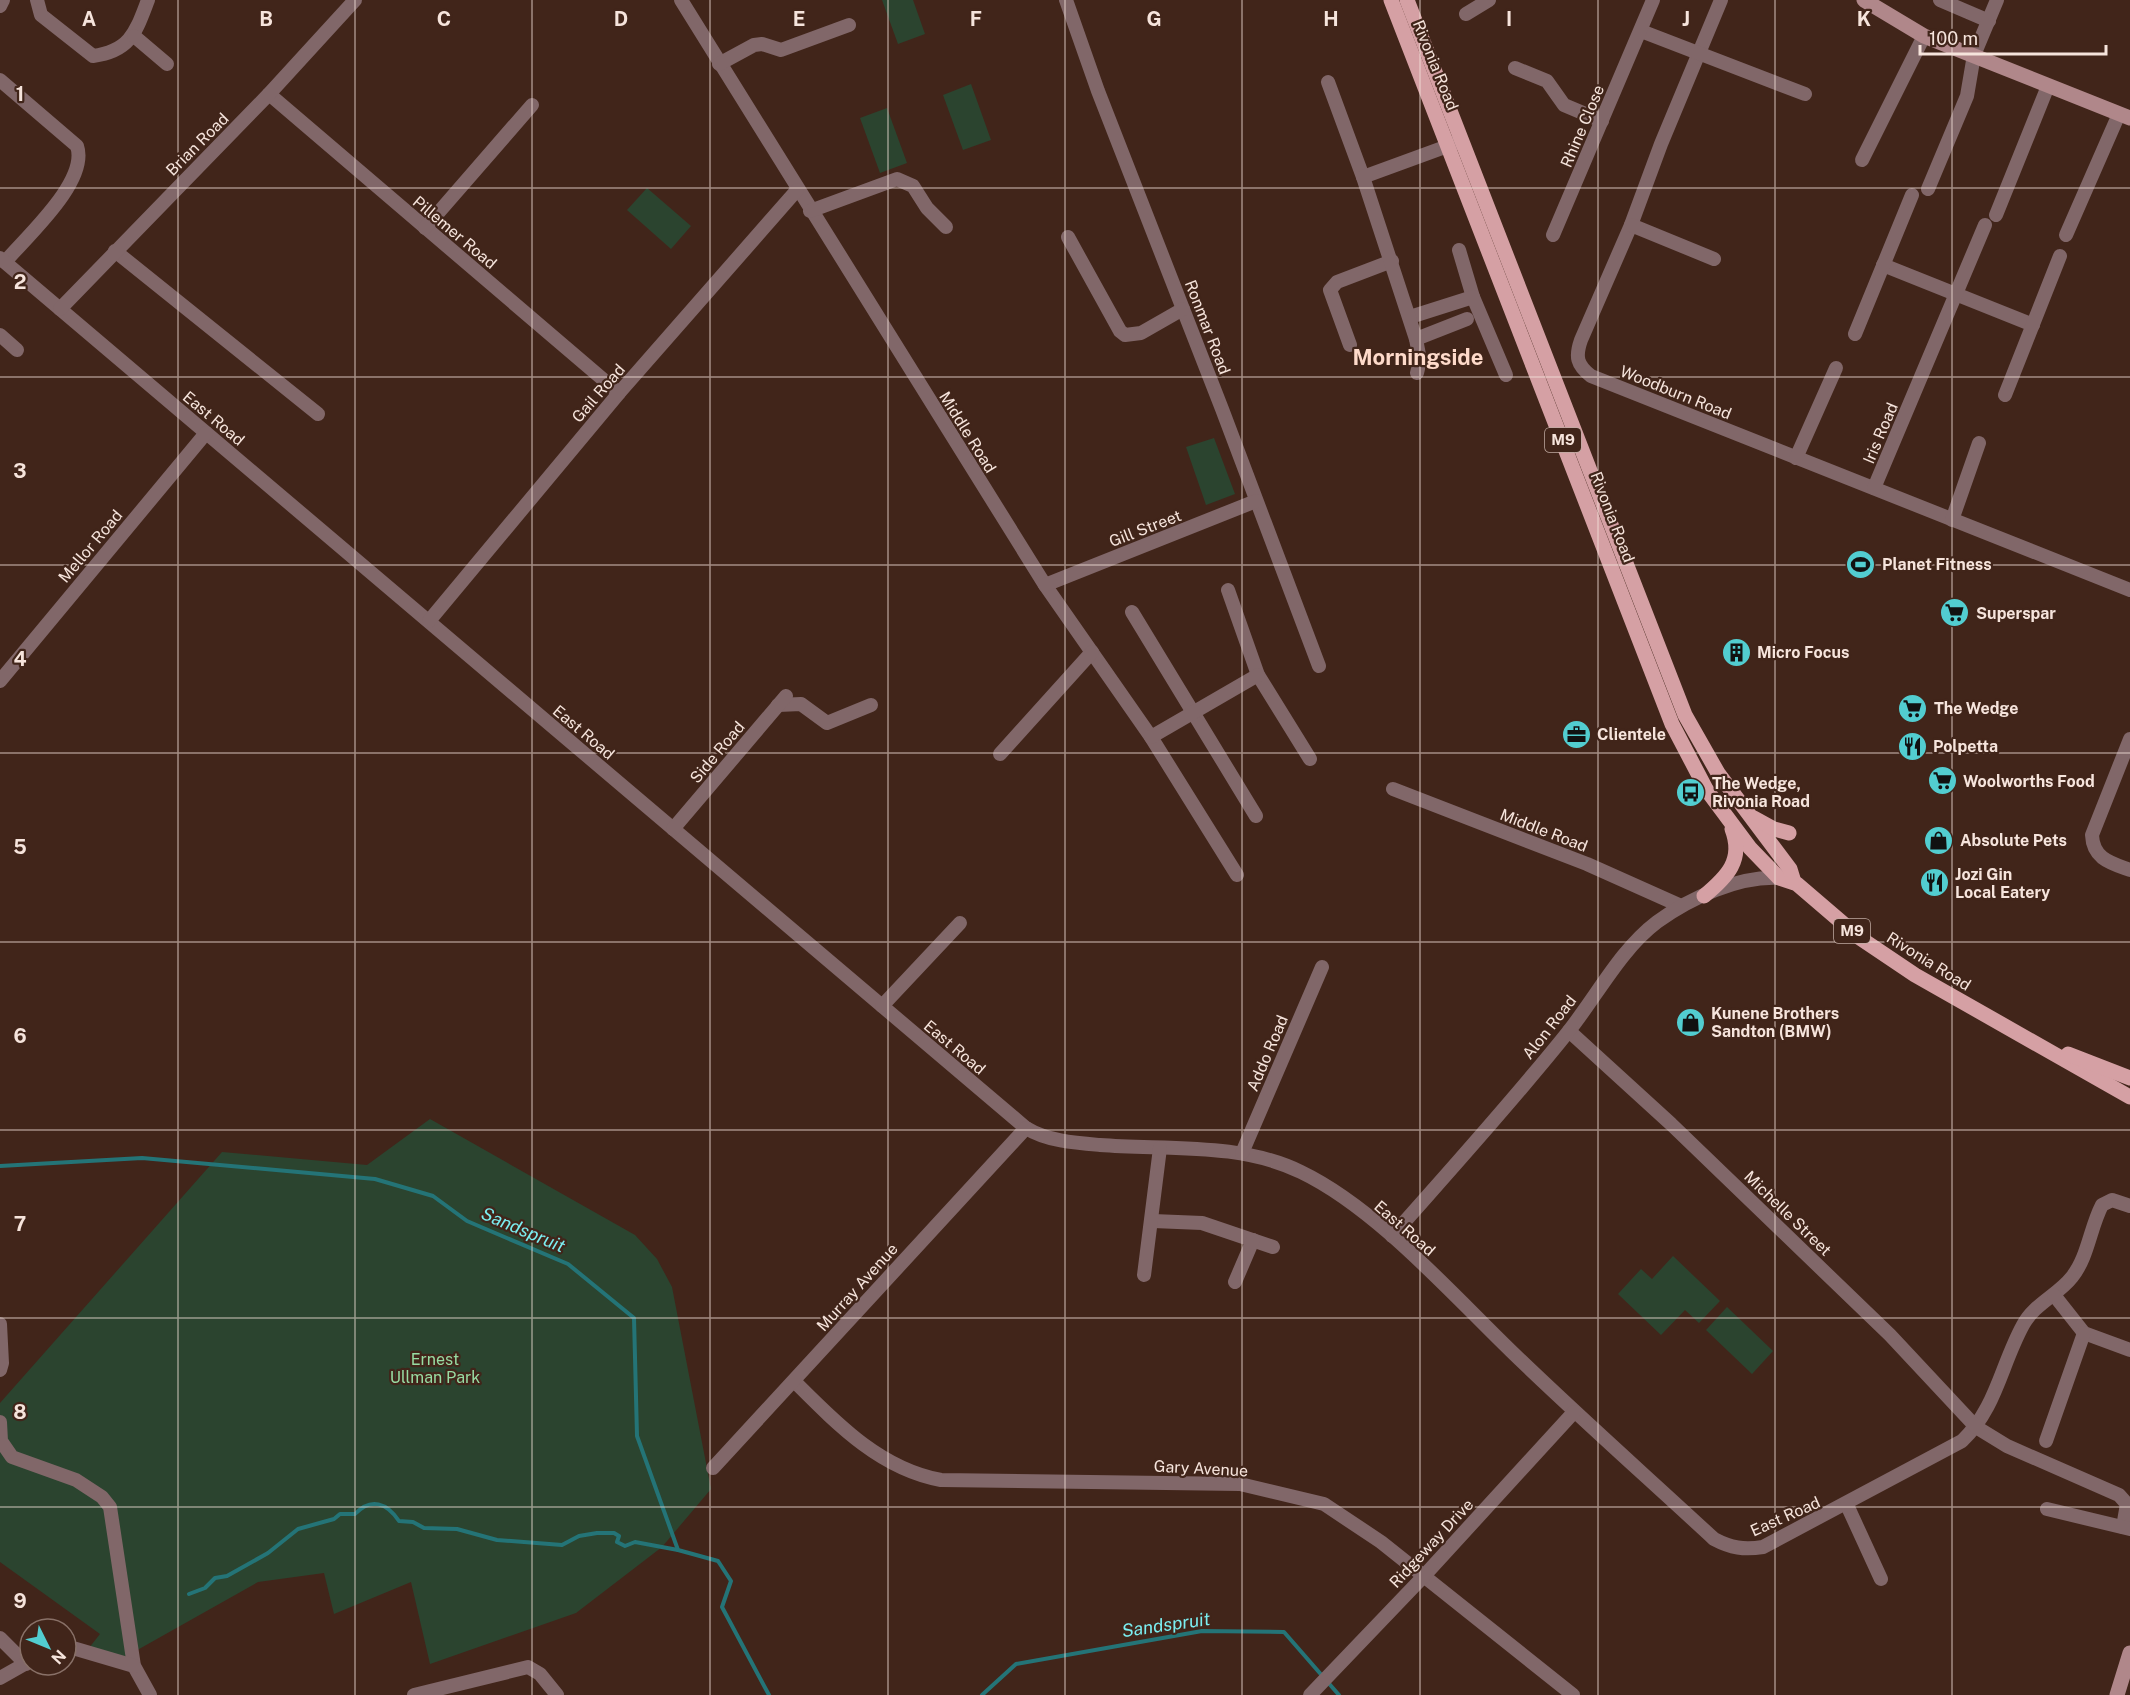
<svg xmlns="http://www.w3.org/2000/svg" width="2130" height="1695" font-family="'Public Sans',sans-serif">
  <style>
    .green { fill: #2b442f }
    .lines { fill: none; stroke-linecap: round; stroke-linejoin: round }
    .stream { stroke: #247477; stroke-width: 4 }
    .minor { stroke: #816769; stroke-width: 14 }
    .secondary { stroke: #b0878a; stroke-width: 15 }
    .primary { stroke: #d5a0a4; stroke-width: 15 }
    .grid { fill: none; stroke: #f6e4dc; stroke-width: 1.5; stroke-opacity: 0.55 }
    .labels { text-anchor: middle; stroke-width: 4.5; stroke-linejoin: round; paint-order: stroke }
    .shield { fill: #41251a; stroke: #c0aba2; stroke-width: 1.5 }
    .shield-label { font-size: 15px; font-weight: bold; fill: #f6e4dc }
    .street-label { font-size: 16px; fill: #f6e4dc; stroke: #41251a }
    .poi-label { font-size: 16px; font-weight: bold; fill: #f6e4dc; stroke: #41251a; text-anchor: start }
    .park-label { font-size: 16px; fill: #98dca3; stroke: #41251a }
    .water-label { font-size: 18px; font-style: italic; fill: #7beef1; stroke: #41251a }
    .district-label { font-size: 22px; font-weight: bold; fill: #fedaca; stroke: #41251a }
    .grid-label { font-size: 20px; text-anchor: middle; font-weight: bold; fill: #f6e4dc; stroke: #41251a; stroke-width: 4.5; stroke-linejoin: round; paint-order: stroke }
  </style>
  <rect width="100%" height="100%" fill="#41251a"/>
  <!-- green -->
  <g class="green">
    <path d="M882 0H913L925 34 898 44Z"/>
    <path d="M971 84 991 140 963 150 943 95Z"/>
    <path d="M887 108 907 163 880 173 860 118Z"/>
    <path d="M647 188 691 226 671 249 627 210Z"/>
    <path d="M1214 438 1235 494 1206 505 1186 447Z"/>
    <path d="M430 1119 635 1235 657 1259 672 1287 711 1489 662 1547 576 1613 430 1664 411 1582 334 1614 324 1573 258 1582 116 1662 85 1653 100 1634 0 1562V1403L222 1152 367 1165Z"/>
    <path d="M1673 1256 1720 1301 1699 1323 1685 1310 1661 1335 1618 1294 1641 1269 1652 1279Z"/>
    <path d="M1727 1307 1773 1351 1752 1374 1706 1330Z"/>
  </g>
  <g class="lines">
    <!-- stream -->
    <g class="stream">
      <path d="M0 1166 142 1158 375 1179 433 1196 467 1221 568 1264 634 1318 637 1436 678 1550 718 1561 731 1581 722 1607 769 1695"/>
      <path d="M189 1594 205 1588 215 1578 227 1576 268 1553 298 1529 334 1519 340 1514H355C371 1497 387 1503 399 1521L413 1522 424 1528 457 1529 497 1540 562 1545 579 1536 597 1533H614L619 1536 617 1542 625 1546 635 1542 678 1550"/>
      <path d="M982 1695 1016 1664 1202 1631 1284 1632 1339 1695"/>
    </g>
    <!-- minor -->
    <g class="minor">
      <path d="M37 0 41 15 93 56C131 51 136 31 148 0"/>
      <path d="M681 0 1045 585 1151 737 1237 875"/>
      <path d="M1066 0 1098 91 1222 409 1319 666"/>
      <path d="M1721 0 1661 144 1631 225 1581 340C1575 357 1577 365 1591 376L2130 590"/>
      <path d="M1940 0 1989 21"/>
      <path d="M0 6 3 0"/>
      <path d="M1466 14 1489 0"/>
      <path d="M1641 31 1805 94"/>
      <path d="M134 36 167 64"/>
      <path d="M719 64 754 45 762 44 781 50 849 25"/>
      <path d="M1515 68 1547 81 1564 105 1602 121"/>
      <path d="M0 80 77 146C89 181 27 236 5 262"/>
      <path d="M1328 82 1363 177"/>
      <path d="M269 94 619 393"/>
      <path d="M1862 160 1924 36"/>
      <path d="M1928 189 1967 96 1974 55 1997 0"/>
      <path d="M810 211 897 179 913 186 927 208 946 227"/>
      <path d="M1996 215 2048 86"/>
      <path d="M1631 225 1714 259"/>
      <path d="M425 228 532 105"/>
      <path d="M1553 235 1653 0"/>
      <path d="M2066 235 2119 114"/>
      <path d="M1068 237 1120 331 1125 335 1141 333 1183 309"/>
      <path d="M1459 250 1473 297"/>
      <path d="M115 251 318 414"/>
      <path d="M0 258 1026 1128C1047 1141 1075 1143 1100 1145 1166 1150 1240 1142 1301 1172 1376 1208 1451 1293 1511 1351 1577 1415 1646 1476 1714 1539 1731 1548 1744 1550 1763 1547L1962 1441C1996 1409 2001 1365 2023 1325 2034 1304 2058 1295 2072 1277 2088 1257 2090 1228 2102 1205L2112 1200 2130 1206"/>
      <path d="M1883 265 2033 325"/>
      <path d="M60 309 269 94 355 0"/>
      <path d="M1410 317 1473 297 1506 375"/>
      <path d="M1855 334 1912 195"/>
      <path d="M0 335 17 350"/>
      <path d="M1416 339 1467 319"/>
      <path d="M1350 345 1330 290 1337 282 1392 261"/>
      <path d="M1417 373 1420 360 1416 339 1363 177 1456 143"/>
      <path d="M2005 395 2060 256"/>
      <path d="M1796 458 1836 368"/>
      <path d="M1874 488 1985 225"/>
      <path d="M1952 520 1979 443"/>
      <path d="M1045 585 1256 501"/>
      <path d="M1228 590 1258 675 1310 759"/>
      <path d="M1132 612 1256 816"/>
      <path d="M429 621 619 393 797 190"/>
      <path d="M0 681 206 433"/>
      <path d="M778 705 801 704 827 723 871 705"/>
      <path d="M1151 737 1258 675"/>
      <path d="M2130 739 2092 835C2093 859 2111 863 2130 870"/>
      <path d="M1000 754 1092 652"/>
      <path d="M1393 789 1587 864 1681 906"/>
      <path d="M673 829 786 696"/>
      <path d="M882 1006 960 923"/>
      <path d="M1569 1031 1671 1124 1890 1335 1976 1427 2007 1446 2119 1495 2127 1504 2123 1527"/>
      <path d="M1242 1153 1322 967"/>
      <path d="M1153 1221 1202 1223 1273 1247"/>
      <path d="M1392 1236C1452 1168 1512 1102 1568 1032 1597 996 1620 950 1657 922 1690 898 1738 876 1779 878L1784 874"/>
      <path d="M1144 1275 1160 1148"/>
      <path d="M1235 1282 1253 1240"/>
      <path d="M2054 1295 2084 1333 2130 1350"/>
      <path d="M0 1324 2 1363 0 1370"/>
      <path d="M794 1381C836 1423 880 1469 941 1480L1240 1484 1324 1504 1381 1542 1573 1695"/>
      <path d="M0 1422 1 1441 12 1457 76 1480 102 1497 110 1507 134 1666 150 1695"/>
      <path d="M2046 1441 2084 1333"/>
      <path d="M713 1468 1026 1128"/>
      <path d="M1847 1505 1881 1579"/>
      <path d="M2047 1509 2130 1529"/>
      <path d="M0 1638 26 1664"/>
      <path d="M66 1646 134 1666"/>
      <path d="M0 1678 30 1661"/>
      <path d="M414 1695 528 1667 540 1674 557 1695"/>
      <path d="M1310 1695 1423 1577 1574 1412"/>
    </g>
    <!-- secondary -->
    <g class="secondary">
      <path d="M1864 0 1924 36 2130 118"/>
      <path d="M2117 1695 2130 1653"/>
    </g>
    <!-- primary -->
    <g class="primary">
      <path d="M1391 0 1672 724 1706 789 1750 848 1779 878 1797 884 1860 938 1915 975 2130 1097"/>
      <path d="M1407 0 1685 715 1718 773 1790 869 1794 882"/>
      <path d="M1754 818 1774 829 1789 833"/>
      <path d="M1704 896C1727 877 1744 860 1732 829"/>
      <path d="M2068 1054 2130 1078"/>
    </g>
  </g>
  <!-- grid -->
  <path class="grid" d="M178 0V1695M355 0V1695M532 0V1695M710 0V1695M888 0V1695M1065 0V1695M1242 0V1695M1420 0V1695M1598 0V1695M1775 0V1695M1952 0V1695M0 188H2130M0 377H2130M0 565H2130M0 753H2130M0 942H2130M0 1130H2130M0 1318H2130M0 1507H2130"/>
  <!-- icons -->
  <defs>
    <symbol id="stadium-disc" viewBox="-11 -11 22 22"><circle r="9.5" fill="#52cdd0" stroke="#41251a"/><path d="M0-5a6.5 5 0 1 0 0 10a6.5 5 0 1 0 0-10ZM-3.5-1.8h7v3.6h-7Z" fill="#111"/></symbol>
    <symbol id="supermarket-disc" viewBox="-11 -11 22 22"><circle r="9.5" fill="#52cdd0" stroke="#41251a"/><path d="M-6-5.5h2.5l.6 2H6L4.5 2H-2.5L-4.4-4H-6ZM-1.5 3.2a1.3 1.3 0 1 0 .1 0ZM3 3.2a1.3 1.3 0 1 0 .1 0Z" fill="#111"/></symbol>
    <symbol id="building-disc" viewBox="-11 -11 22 22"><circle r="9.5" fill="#52cdd0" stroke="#41251a"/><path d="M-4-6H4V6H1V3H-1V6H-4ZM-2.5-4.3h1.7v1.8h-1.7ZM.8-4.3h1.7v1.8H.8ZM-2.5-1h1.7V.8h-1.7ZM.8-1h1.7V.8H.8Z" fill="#111"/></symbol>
    <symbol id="office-disc" viewBox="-11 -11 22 22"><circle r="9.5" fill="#52cdd0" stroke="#41251a"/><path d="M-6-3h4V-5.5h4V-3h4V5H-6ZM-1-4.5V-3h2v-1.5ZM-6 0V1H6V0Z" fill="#111"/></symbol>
    <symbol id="restaurant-disc" viewBox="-11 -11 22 22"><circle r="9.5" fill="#52cdd0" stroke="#41251a"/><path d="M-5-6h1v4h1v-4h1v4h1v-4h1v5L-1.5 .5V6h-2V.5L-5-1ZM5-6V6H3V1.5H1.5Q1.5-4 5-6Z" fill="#111"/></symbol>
    <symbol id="bus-disc" viewBox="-11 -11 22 22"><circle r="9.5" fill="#52cdd0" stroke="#41251a"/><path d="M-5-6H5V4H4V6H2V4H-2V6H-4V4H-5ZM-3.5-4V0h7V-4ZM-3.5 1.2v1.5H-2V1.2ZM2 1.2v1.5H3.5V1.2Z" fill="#111"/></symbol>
    <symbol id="shop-disc" viewBox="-11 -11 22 22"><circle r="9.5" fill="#52cdd0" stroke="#41251a"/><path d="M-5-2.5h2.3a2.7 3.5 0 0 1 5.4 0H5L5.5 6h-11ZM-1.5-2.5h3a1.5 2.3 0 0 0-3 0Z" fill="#111"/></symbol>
  </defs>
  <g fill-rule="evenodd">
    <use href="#stadium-disc" x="1844" y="548" width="33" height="33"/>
    <use href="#supermarket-disc" x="1938" y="596" width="33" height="33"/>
    <use href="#building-disc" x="1720" y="636" width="33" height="33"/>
    <use href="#supermarket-disc" x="1896" y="692" width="33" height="33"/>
    <use href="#office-disc" x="1560" y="718" width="33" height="33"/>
    <use href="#restaurant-disc" x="1896" y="730" width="33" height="33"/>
    <use href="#supermarket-disc" x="1926" y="764" width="33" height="33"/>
    <use href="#bus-disc" x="1674" y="776" width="33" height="33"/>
    <use href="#shop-disc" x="1922" y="824" width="33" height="33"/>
    <use href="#restaurant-disc" x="1918" y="866" width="33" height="33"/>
    <use href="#shop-disc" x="1674" y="1006" width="33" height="33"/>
  </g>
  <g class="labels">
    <!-- shield labels -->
    <g class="shield">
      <rect x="1545" y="428" width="36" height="24" rx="4.5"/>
      <rect x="1834" y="919" width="36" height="24" rx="4.5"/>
    </g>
    <g class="shield-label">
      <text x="1563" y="445">M9</text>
      <text x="1852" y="936">M9</text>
    </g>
    <!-- street labels -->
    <g class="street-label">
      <text transform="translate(1436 65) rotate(68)" y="6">Rivonia Road</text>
      <text transform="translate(1582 126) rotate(-67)" y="6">Rhine Close</text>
      <text transform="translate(197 144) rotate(-45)" y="6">Brian Road</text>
      <text transform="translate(455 232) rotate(40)" y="6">Pillemer Road</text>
      <text transform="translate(1208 327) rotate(69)" y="6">Ronmar Road</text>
      <text transform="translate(1676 392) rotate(22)" y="6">Woodburn Road</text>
      <text transform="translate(598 393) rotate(-49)" y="6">Gail Road</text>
      <text transform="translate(214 418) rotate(40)" y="6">East Road</text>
      <text transform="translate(968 432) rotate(58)" y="6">Middle Road</text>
      <text transform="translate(1880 433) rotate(-67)" y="6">Iris Road</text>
      <text transform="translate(1613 517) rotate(69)" y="6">Rivonia Road</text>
      <text transform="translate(1145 528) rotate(-21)" y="6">Gill Street</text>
      <text transform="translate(90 546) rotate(-50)" y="6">Mellor Road</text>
      <text transform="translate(584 732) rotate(40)" y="6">East Road</text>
      <text transform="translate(717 752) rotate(-50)" y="6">Side Road</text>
      <text transform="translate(1544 830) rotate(21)" y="6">Middle Road</text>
      <text transform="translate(1929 961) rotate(32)" y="6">Rivonia Road</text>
      <text transform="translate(1549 1027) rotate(-52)" y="6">Alon Road</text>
      <text transform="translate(955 1047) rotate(40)" y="6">East Road</text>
      <text transform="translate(1267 1053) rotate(-67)" y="6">Addo Road</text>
      <text transform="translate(1788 1213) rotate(44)" y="6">Michelle Street</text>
      <text transform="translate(1405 1228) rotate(41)" y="6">East Road</text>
      <text transform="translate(857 1287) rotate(-48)" y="6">Murray Avenue</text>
      <text transform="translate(1201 1468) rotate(3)" y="6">Gary Avenue</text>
      <text transform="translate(1785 1516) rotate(-24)" y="6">East Road</text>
      <text transform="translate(1431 1543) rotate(-47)" y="6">Ridgeway Drive</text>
    </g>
    <!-- poi labels -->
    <g class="poi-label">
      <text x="1882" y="570">Planet Fitness</text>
      <text x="1976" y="619">Superspar</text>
      <text x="1757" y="658">Micro Focus</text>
      <text x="1934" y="714">The Wedge</text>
      <text x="1597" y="740">Clientele</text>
      <text x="1933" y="752">Polpetta</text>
      <text x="1963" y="787">Woolworths Food</text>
      <text x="1712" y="789">The Wedge,<tspan x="1712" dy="18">Rivonia Road</tspan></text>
      <text x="1960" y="846">Absolute Pets</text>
      <text x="1955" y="880">Jozi Gin<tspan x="1955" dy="18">Local Eatery</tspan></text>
      <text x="1711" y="1019">Kunene Brothers<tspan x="1711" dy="18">Sandton (BMW)</tspan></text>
    </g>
    <!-- park labels -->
    <g class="park-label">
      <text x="435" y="1365">Ernest<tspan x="435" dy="18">Ullman Park</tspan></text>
    </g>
    <!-- water labels -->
    <g class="water-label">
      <text transform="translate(523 1230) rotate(23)" y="6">Sandspruit</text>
      <text transform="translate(1166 1625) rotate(-8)" y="6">Sandspruit</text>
    </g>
    <!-- district labels -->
    <g class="district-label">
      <text x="1418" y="365">Morningside</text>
    </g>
  </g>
  <g class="grid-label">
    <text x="89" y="26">A</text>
    <text x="266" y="26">B</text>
    <text x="444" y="26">C</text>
    <text x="621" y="26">D</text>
    <text x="799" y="26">E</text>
    <text x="976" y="26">F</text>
    <text x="1154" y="26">G</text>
    <text x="1331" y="26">H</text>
    <text x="1509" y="26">I</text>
    <text x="1686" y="26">J</text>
    <text x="1864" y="26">K</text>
    <text x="20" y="101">1</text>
    <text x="20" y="289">2</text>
    <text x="20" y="478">3</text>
    <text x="20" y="666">4</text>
    <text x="20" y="854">5</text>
    <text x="20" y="1043">6</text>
    <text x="20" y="1231">7</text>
    <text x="20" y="1419">8</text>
    <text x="20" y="1608">9</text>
  </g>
  <!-- north arrow -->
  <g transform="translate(48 1647) rotate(133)"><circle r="28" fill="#41251a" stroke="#897168" stroke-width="1.5"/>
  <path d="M0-4.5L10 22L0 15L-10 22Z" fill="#52cdd0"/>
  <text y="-9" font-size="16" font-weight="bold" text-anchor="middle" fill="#f6e4dc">N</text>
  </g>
  <!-- scale -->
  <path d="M1920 45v9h186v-9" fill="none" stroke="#f6e4dc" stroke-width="3"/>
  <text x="1929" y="45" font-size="18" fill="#f6e4dc" stroke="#41251a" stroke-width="4.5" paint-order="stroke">100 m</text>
</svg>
